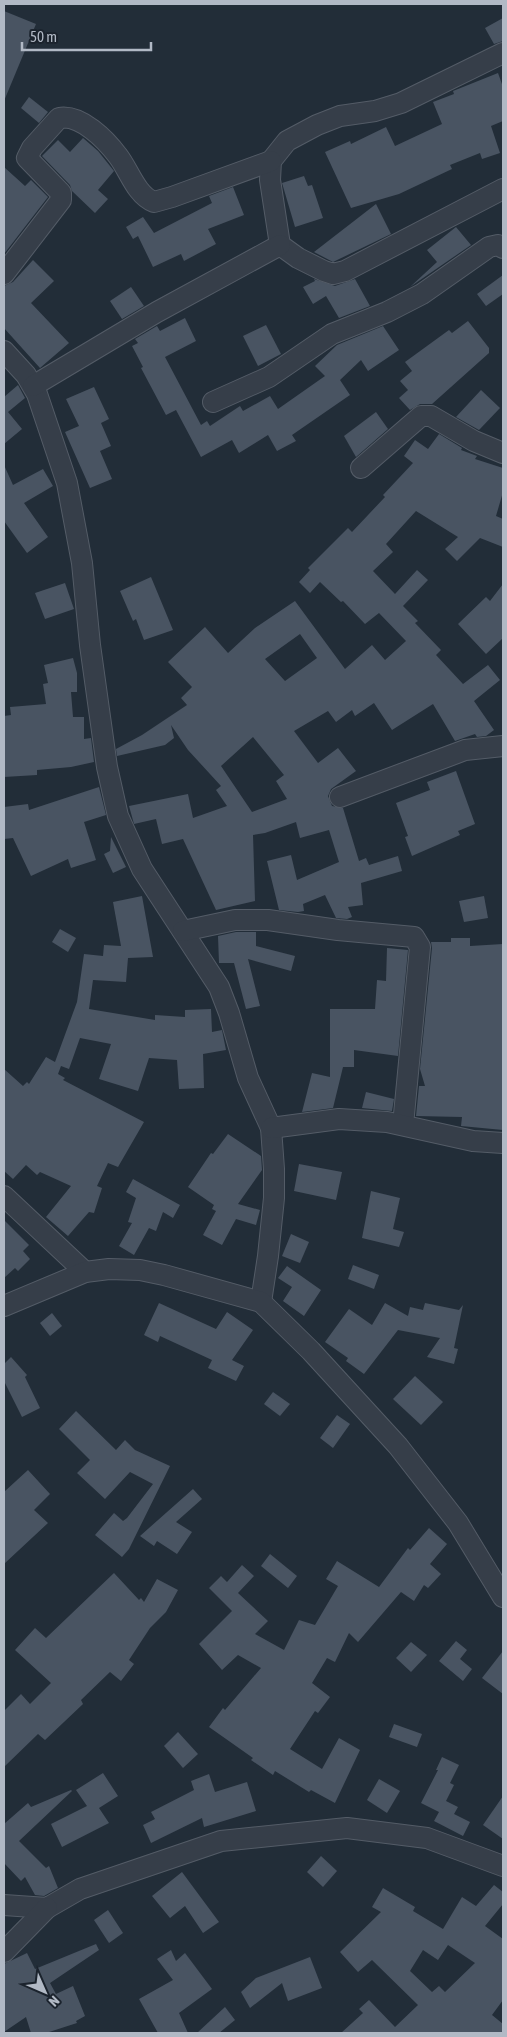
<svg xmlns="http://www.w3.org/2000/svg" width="507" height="2037" font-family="'Asap Condensed',sans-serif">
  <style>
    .building { fill: #495462; fill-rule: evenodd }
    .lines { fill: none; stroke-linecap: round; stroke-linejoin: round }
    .street-casing { stroke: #545c67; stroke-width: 22 }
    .street { stroke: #363e49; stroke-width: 20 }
  </style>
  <rect width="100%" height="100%" fill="#222d38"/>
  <!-- building -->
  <g class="building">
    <path d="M4 11 36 24 4 101Z"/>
    <path d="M503 18V41L494 44 485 28Z"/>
    <path d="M498 73 503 87V121L491 126 500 153 482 159 480 153 450 165 452 169 399 194 351 208 325 152 350 141 351 144 386 127 395 146 442 124 433 102 454 94 453 91Z"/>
    <path d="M29 97 48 112 39 123 21 108Z"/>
    <path d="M83 138 98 151 114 171 98 190 108 199 95 213 72 191 70 185 42 156 58 140 70 152Z"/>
    <path d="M4 167 25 186 31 180 48 197 4 254Z"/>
    <path d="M304 176 308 186 312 185 323 218 295 227 282 183Z"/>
    <path d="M233 187 244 215 208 229 216 244 184 261 181 254 153 267 138 236 133 239 126 227 143 217 154 233 212 203 209 196Z"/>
    <path d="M376 204 391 234 333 262 314 252Z"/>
    <path d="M456 227 471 245 410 287 437 262 427 250Z"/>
    <path d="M33 260 54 281 31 303 69 343 40 368 4 328V286L13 282Z"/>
    <path d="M503 275V294L486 306 477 294Z"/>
    <path d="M314 279 335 286 355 279 370 306 339 318 326 296 313 304 303 287 315 281Z"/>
    <path d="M131 287 144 306 122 319 110 301Z"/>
    <path d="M185 318 196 341 165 357 201 425 207 421 210 426 240 406 243 411 270 396 278 409 325 376 315 366 337 345 383 326 399 350 368 371 361 360 340 380 350 395 292 435 296 441 277 451 268 435 239 453 232 440 201 457 176 410 166 415 141 368 143 367 132 346 138 343 135 339 157 326 160 331Z"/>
    <path d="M468 321 489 348V353L432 404H420L410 410 399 398 408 390 400 381 412 371 405 362 449 330 452 333Z"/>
    <path d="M266 325 281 354 258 366 243 336Z"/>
    <path d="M18 385 25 398 8 412 22 429 4 444V397Z"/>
    <path d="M94 387 109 419 101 423 111 446 100 451 112 479 90 488 65 432 79 426 66 399Z"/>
    <path d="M481 390 500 408 479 430 456 417Z"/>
    <path d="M376 412 388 429 356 457 344 436Z"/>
    <path d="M439 434 462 448 461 450 477 456 475 459 503 468V492L496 516 503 519V547L480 538 457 561 445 549 458 537 416 511 386 544 393 552 373 571 395 594 417 570 428 580 403 606 418 621 415 623 441 650 436 655 463 684 488 665 500 680 474 701 494 730 486 736 477 737 475 734 455 741 433 704 392 730 374 703 355 716 352 710 336 722 328 711 294 731 318 763 338 748 356 771 331 789 328 796 332 806 343 808 359 861 366 858 369 865 398 856 402 871 361 883 363 905 348 907 352 917 347 919 336 918 325 895 303 904 304 911 298 912 279 910 267 861 291 855 297 880 339 862 329 830 300 838 296 822 265 833 253 835 255 901 216 910 183 839 162 844 156 819 134 824 129 806 188 794 193 818 227 806 216 790 221 786 188 750 171 725 174 738 165 745 117 756 116 749 142 735 187 705 181 698 192 687 168 662 205 627 228 653 255 628 295 601 345 669 372 645 385 660 406 641 379 613 365 624 343 601 341 602 320 582 310 593 299 582 310 570 308 568 348 528 352 532 385 497 383 495 413 463 404 456 415 440 428 449ZM300 634 317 658 285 681 265 659ZM253 737 284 775 276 781 287 799 252 812 221 766Z"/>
    <path d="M4 465 13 485 43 469 53 486 24 503 48 537 27 553 4 521Z"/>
    <path d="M151 577 173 630 144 640 136 619 133 621 120 591Z"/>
    <path d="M65 583 74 609 45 619 35 593Z"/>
    <path d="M503 584V638L486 654 458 624 486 597 490 601Z"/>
    <path d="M73 658 77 673V692H71L73 717H84V739L91 738 94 762 71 767 37 770V775L4 777V716L11 715 10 707 46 704 43 684 48 683 44 665Z"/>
    <path d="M456 771 475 824 458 831 460 835 412 856 405 837 408 836 396 803 430 790 427 782Z"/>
    <path d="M99 787 106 815 84 822 96 860 71 868 68 859 31 876 13 838 4 839V807L28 804 29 810Z"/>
    <path d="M111 837 126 867 113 873 104 854 110 851Z"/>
    <path d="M142 896 153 957 128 958 126 982 93 980 89 1009 155 1020V1015L185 1017V1010L211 1009 212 1032 222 1030 226 1050 203 1054 204 1088 179 1089 177 1060 149 1058 138 1091 99 1079 111 1044 80 1038 69 1069 61 1066 58 1074 65 1078 63 1080 144 1122 118 1167 108 1163 97 1186 102 1188 94 1213 89 1212 68 1236 46 1217 71 1186 40 1172 37 1175 26 1165 13 1179 4 1171V1069L23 1086 27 1082 29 1084 46 1057 55 1062 77 1002 84 954 103 956 104 945 121 946 113 902Z"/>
    <path d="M484 896 488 918 464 922 459 901Z"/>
    <path d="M60 929 76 938 68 952 52 942Z"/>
    <path d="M236 932H256V946L295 956 291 971 248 959 260 1006 246 1009 234 963H219L218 936Z"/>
    <path d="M451 938H470V946L503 944V1130L461 1126 462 1117 416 1116 419 1086H425L420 1069 432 948 431 942H451Z"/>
    <path d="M387 948 408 950 398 1056 354 1050V1067H343L333 1108 302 1112 312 1073 330 1077V1009H375L377 980 386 981Z"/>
    <path d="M366 1092 394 1099 392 1111 362 1108Z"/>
    <path d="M228 1134 261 1156 262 1170 238 1204 260 1210 256 1225 236 1219 222 1245 203 1235 216 1211 212 1209 214 1205 188 1187 211 1153 213 1154Z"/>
    <path d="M299 1164 342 1172 336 1200 294 1191Z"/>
    <path d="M133 1179 180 1205 173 1218 163 1212 156 1231 149 1228 134 1255 119 1246 132 1223 128 1222 136 1198 126 1192Z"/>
    <path d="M371 1191 400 1198 393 1229 404 1232 399 1247 362 1238Z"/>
    <path d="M4 1220 29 1245 23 1251 30 1259 18 1271 15 1268 4 1278Z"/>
    <path d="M291 1234 309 1242 300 1263 282 1256Z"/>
    <path d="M353 1265 379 1275 374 1289 348 1279Z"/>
    <path d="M287 1266 321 1290 304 1316 283 1301 292 1287 278 1278Z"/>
    <path d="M159 1303 216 1329 227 1312 253 1330 232 1360 244 1366 236 1381 208 1368 212 1360 160 1336 158 1342 144 1335Z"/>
    <path d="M385 1303 408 1316 410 1307 423 1310 425 1303 459 1310 463 1305 454 1348 458 1349 454 1364 427 1357 440 1338 398 1330 364 1374 346 1361 348 1358 325 1342 349 1309 372 1325Z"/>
    <path d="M52 1313 62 1326 50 1336 40 1323Z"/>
    <path d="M11 1357 27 1375 25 1377 40 1408 22 1417 4 1381V1364Z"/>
    <path d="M415 1376 443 1402 421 1425 393 1399Z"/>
    <path d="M273 1392 290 1404 280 1416 264 1404Z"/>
    <path d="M76 1411 116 1450 125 1440 135 1450 170 1466 129 1549 122 1557 95 1535 114 1513 123 1521 127 1518 153 1484 130 1472 105 1499 77 1473 90 1460 59 1429Z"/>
    <path d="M337 1415 350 1424 333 1448 320 1438Z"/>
    <path d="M28 1470 50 1494 34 1510 48 1523 4 1564V1492Z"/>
    <path d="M193 1489 202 1499 176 1522 192 1532 177 1554 157 1541 154 1546 140 1536Z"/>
    <path d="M429 1528 447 1544 430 1564 441 1574 428 1588 424 1585 414 1601 401 1592 358 1642 349 1633 335 1662 327 1658 312 1683 330 1697 318 1713 315 1711 290 1749 322 1769 339 1738 360 1750 335 1803 311 1790 309 1792 275 1771 273 1775 251 1760 253 1758 209 1727 223 1708 225 1710 261 1668 238 1655 222 1670 199 1644 232 1611 209 1588 221 1576 227 1582 242 1565 254 1576 238 1593 268 1621 255 1634 284 1650 299 1620 315 1625 338 1586 326 1579 337 1561 379 1587 408 1548 410 1550Z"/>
    <path d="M270 1554 297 1576 288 1588 261 1566Z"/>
    <path d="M114 1573 139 1600 141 1598 144 1602 157 1579 178 1590 166 1612 150 1628 129 1660 134 1664 121 1681 110 1672 81 1700 83 1704 45 1740 38 1734 4 1767V1711L21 1694 30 1704 51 1683 15 1650 35 1628 46 1638Z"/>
    <path d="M456 1641 467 1650 460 1659 472 1669 463 1681 439 1661Z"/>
    <path d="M411 1642 427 1655 411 1672 396 1658Z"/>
    <path d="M503 1651V1694L482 1678Z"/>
    <path d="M394 1724 422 1734 417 1747 389 1737Z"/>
    <path d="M178 1732 198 1754 183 1768 164 1746Z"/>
    <path d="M442 1757 459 1765 450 1783 454 1785 446 1801 458 1807 454 1814 470 1822 463 1836 434 1821 439 1812 421 1803 438 1770H436Z"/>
    <path d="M103 1773 118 1796 99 1808 109 1823 62 1847 51 1824 87 1806 76 1790Z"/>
    <path d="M209 1774 215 1792 247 1782 256 1811 204 1827 202 1818 151 1843 143 1825 155 1819 151 1812 194 1790 191 1781Z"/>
    <path d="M379 1779 400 1791 387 1813 367 1800Z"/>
    <path d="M71 1790 72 1791 19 1841 46 1868 49 1866 58 1888 44 1896 35 1895 25 1877 21 1881 4 1863V1824L28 1803 31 1807Z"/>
    <path d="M503 1796V1839L483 1825Z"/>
    <path d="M321 1856 337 1871 323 1887 307 1872Z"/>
    <path d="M182 1872 219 1922 203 1933 185 1906 170 1918 152 1896Z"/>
    <path d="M494 1885 503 1892V1904L485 1926 503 1939V2000L492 2015 503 2024V2033H341L363 2013 359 2009 369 2000 395 2027 418 2005 372 1960 358 1972 340 1952 381 1912 372 1907 383 1888 415 1907 413 1911 443 1929 462 1897 476 1906ZM448 1945 475 1963 445 1992 439 1986 432 1992 410 1971 423 1950 438 1960Z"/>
    <path d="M108 1910 123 1933 109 1943 94 1920Z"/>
    <path d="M96 1944 99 1950 50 1983 56 1994 73 1986 85 2016 76 2021 77 2023 46 2033H31L26 2017 4 2032V1964L27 1953 35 1969Z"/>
    <path d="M171 1950 176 1961 185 1953 212 1989 179 2013 188 2033H158L139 1999 173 1980 157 1959Z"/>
    <path d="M310 1957 322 1988 288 2001 282 1983 250 2008 241 1992 256 1978Z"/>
    <path d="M225 2007 235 2020 219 2033H197Z"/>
  </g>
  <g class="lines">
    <defs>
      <g id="street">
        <path d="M503 53 401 103 375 111 340 116 317 125 287 141 271 161 270 180 280 245 298 258 324 271 333 274 345 271 503 189"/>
        <path d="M4 274 61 200V193L27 158 32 148 59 118C81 114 106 140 118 156 129 170 136 195 154 202L172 197 271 161"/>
        <path d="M4 351 26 375 37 394 67 483 82 563 90 645 107 767 118 816 142 869 219 987 229 1013 248 1078 271 1128 274 1169V1198L268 1256 261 1302"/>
        <path d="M33 386 157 312 280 245"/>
        <path d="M213 402 269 377 332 334 387 312 422 294 489 247 498 245 503 248"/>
        <path d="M361 468 421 416H431L474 441 503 453"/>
        <path d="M340 797 465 750 503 746"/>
        <path d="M183 931 235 920H268L338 930 414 937 420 947 403 1125"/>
        <path d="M271 1128 339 1119 387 1122 473 1141 503 1143"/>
        <path d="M4 1196 85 1272"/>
        <path d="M4 1306 85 1272 109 1269 140 1270 164 1275 261 1302 311 1351 398 1446 458 1523 503 1597"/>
        <path d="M4 1905 47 1908 80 1889 221 1841 347 1828 427 1838 503 1866"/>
        <path d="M4 1952 47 1908"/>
      </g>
    </defs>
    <!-- street casing -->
    <use href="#street" class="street-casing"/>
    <!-- street -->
    <use href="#street" class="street"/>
  </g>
  <!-- border -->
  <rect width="507" height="2037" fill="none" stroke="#b1b9c5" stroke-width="10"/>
  <!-- north arrow -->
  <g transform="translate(45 1992) rotate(135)" stroke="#1b232d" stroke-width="4" paint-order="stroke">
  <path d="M0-4L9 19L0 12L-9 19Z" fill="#b1b9c5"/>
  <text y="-8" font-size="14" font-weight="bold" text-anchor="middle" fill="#b1b9c5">N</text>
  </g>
  <!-- scale -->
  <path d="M22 42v8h129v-8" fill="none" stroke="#b1b9c5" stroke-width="2.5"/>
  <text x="30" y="42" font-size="15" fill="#b1b9c5" stroke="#1b232d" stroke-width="4" paint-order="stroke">50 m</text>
</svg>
